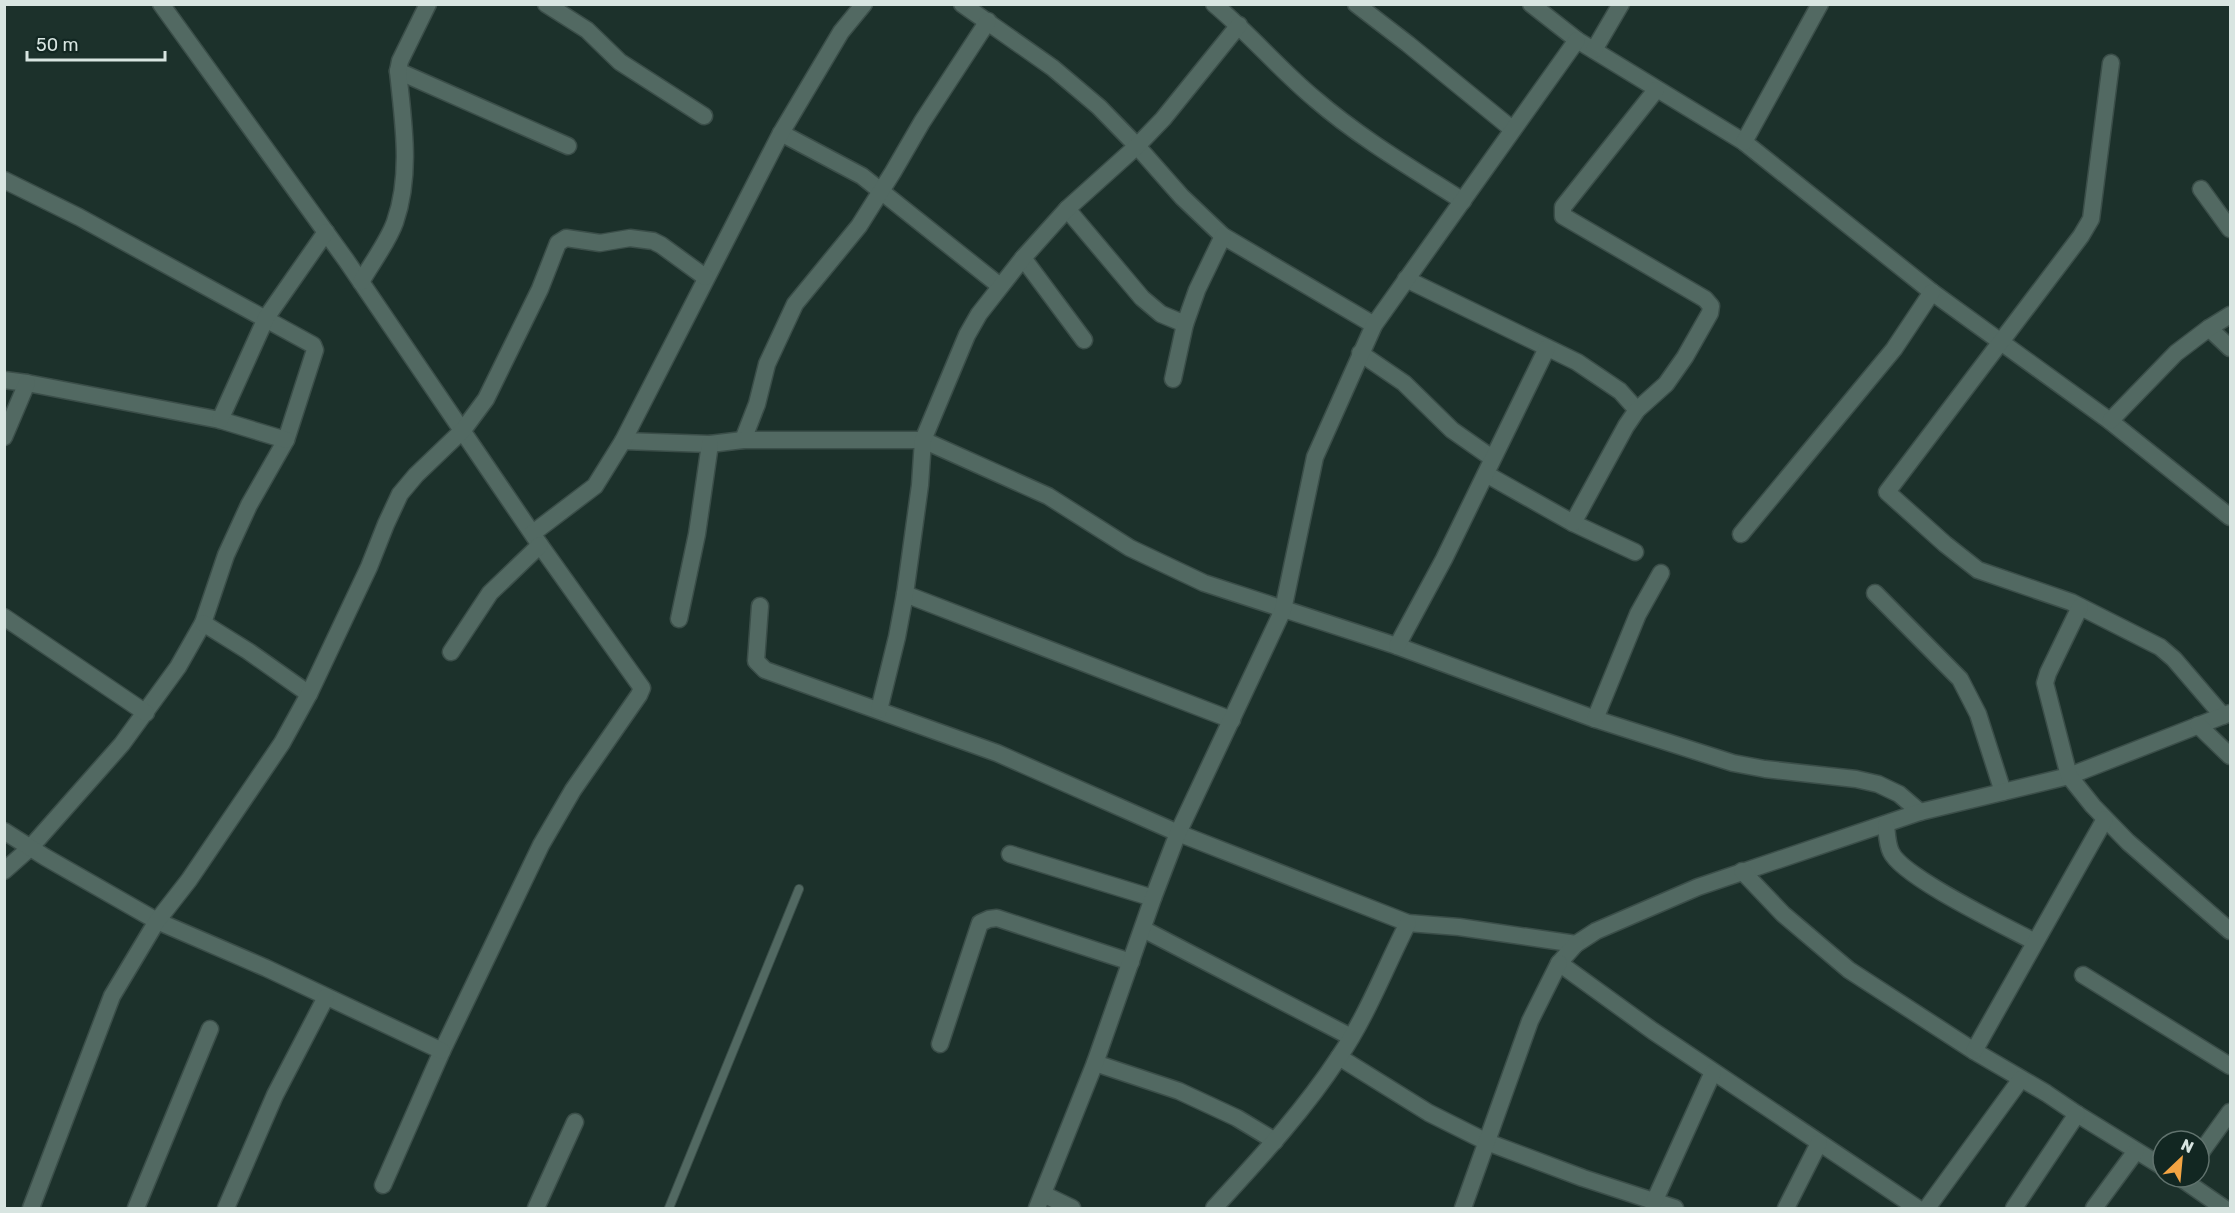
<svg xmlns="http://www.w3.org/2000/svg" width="2235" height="1213" font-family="Rubik,sans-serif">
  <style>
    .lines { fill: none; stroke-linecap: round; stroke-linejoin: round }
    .service-casing { stroke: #3b4e49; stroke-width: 10 }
    .minor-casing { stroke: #3b4e49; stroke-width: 19 }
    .service { stroke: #526962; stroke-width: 8 }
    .minor { stroke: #526962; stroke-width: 16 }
  </style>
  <rect width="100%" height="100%" fill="#1c312b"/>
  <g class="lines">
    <defs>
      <path id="service" d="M669 1208 799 889"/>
      <g id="minor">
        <path d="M161 4 346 260 540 545 642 688 639 695 573 790 541 845 442 1051 383 1185"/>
        <path d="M546 4 587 30 620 62 704 116"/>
        <path d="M962 4 1053 68 1099 107 1137 146 1182 197 1223 236 1374 325"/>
        <path d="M1214 4C1250 34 1280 70 1315 99 1360 138 1413 169 1463 201"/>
        <path d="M1356 4 1408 44 1512 129"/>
        <path d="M1531 4 1577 40 1744 142 1932 292 2110 421 2230 517"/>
        <path d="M1594 50 1621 4"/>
        <path d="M2111 63 2091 219 2081 236 1887 492 1945 544 1978 570 2071 602 2160 647 2174 659 2223 716"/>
        <path d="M398 71 568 146"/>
        <path d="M781 133 862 176 1000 286"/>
        <path d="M1744 142 1820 4"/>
        <path d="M4 180 79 217 313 345 315 350 286 440 249 505 226 555 203 623 178 667 122 744 30 848 4 871"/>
        <path d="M2201 189 2230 229"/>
        <path d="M1067 209 1142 298 1161 314 1185 324"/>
        <path d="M1023 258 1084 340"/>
        <path d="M1406 279 1577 362 1620 391 1637 410"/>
        <path d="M361 282C371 264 388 242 395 222 412 173 403 121 398 71L400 61 428 4"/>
        <path d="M2209 328 2230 348"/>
        <path d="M1360 353 1404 383 1452 430 1492 458"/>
        <path d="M1173 379 1185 324 1197 290 1223 236"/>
        <path d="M4 380 27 383 220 420 286 440"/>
        <path d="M220 420 266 318 326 232"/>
        <path d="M2110 421 2176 353 2209 328 2230 315"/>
        <path d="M4 437 27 383"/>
        <path d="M743 440 757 404 767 364 795 304 859 226 893 172 922 122 988 21"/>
        <path d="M623 441 710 444 743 440H923L1048 496 1130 548 1204 583 1397 646 1595 719 1733 763 1765 769 1856 779 1878 784 1899 794 1920 812"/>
        <path d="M1486 474 1573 523 1635 552"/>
        <path d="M1573 523 1626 426 1637 410 1666 384 1685 357 1710 313 1711 306 1705 299 1563 216V207L1656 90"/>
        <path d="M533 533 595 486 623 441 781 133 841 32 864 4"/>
        <path d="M1741 534 1894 349 1932 292"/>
        <path d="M1875 593 1960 679 1978 714 2003 792"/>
        <path d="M905 594 1232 720"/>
        <path d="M760 606 756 661 765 670 997 753 1178 833 1408 923 1459 927 1576 944 1596 931 1698 887 1920 812 2069 776 2230 713"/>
        <path d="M2080 607 2048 673 2045 683 2069 776 2093 806 2128 842 2230 931"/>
        <path d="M4 617 146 713"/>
        <path d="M679 619 697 534 710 444"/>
        <path d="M203 623 248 651 309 694"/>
        <path d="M1397 646 1444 559 1547 348"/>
        <path d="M451 652 490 593 540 545"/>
        <path d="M879 710 897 637 905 594 920 485 923 440 967 335 979 314 1023 258 1067 209 1137 146 1163 119 1239 25"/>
        <path d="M1595 719 1638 614 1661 573"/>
        <path d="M2198 725 2230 756"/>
        <path d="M1886 825C1887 833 1887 844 1891 852 1902 877 2007 927 2035 942"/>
        <path d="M4 831 45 857 157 921 266 968 442 1051"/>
        <path d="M1010 854 1153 898"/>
        <path d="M1742 871 1783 914 1849 970 1974 1051 2046 1093 2077 1114 2163 1167"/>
        <path d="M1143 929 1351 1037"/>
        <path d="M1576 944 1559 963 1653 1031 1917 1208"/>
        <path d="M2083 975 2230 1066"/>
        <path d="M940 1044 980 923 989 919 997 918 1131 962"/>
        <path d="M1974 1051 2105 819"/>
        <path d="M1339 1057 1429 1113 1487 1142 1583 1178 1675 1208"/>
        <path d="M1095 1063 1179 1091 1237 1118 1275 1141"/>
        <path d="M2199 1155 2230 1112"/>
        <path d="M2179 1177 2224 1208"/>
        <path d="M1043 1194 1072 1208"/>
        <path d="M1654 1202 1713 1072"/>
        <path d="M31 1208 112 996 157 921 189 880 282 743 309 694 369 567 386 524 400 494 416 475 463 430 486 399 540 289 558 243 566 238 600 243 630 238 653 241 661 245 705 277"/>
        <path d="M136 1208 210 1029"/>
        <path d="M226 1208 275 1095 326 997"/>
        <path d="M536 1208 575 1122"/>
        <path d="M1037 1208 1095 1063 1153 898 1178 833 1283 610 1315 457 1374 325 1577 40"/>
        <path d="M1214 1208C1258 1160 1303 1112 1339 1057 1367 1016 1385 968 1408 923"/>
        <path d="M1463 1208 1530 1021 1559 963"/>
        <path d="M1786 1208 1819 1143"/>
        <path d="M1927 1208 2021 1079"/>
        <path d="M2014 1208 2077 1114"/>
        <path d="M2094 1208 2136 1151"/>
      </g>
    </defs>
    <!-- service casing -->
    <use href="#service" class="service-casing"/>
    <!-- minor casing -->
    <use href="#minor" class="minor-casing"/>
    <!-- service -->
    <use href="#service" class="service"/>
    <!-- minor -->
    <use href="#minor" class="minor"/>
  </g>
  <!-- border -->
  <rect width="2235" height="1213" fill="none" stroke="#d8e5e1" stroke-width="12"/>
  <!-- north arrow -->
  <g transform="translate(2181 1159) rotate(26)"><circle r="28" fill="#122722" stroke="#61736e" stroke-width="1.5"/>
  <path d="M0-4.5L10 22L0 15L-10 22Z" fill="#f3a443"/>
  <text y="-9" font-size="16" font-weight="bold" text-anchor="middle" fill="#d8e5e1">N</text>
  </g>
  <!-- scale -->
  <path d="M27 51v9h138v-9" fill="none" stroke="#d8e5e1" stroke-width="3"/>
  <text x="36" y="51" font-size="18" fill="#d8e5e1" stroke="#122722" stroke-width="4.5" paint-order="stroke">50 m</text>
</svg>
